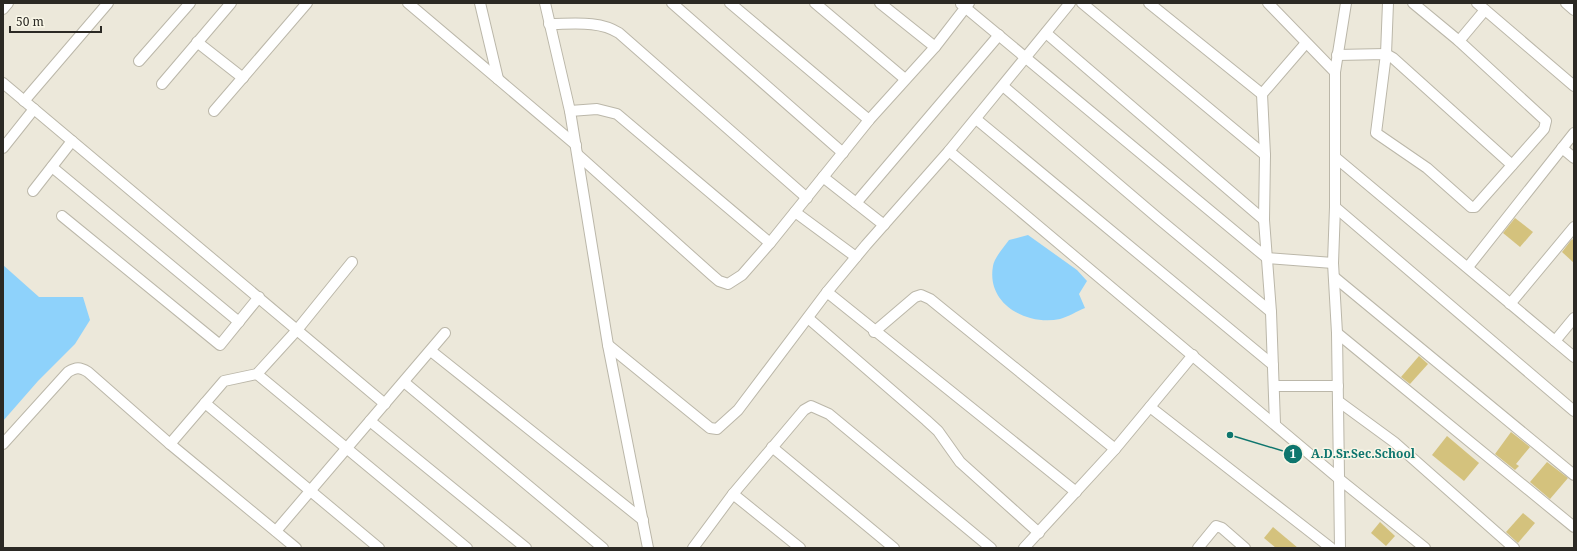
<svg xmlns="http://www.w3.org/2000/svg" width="1577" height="551" font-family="'Noto Serif',serif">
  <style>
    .water { fill: #8ed2fb }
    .building { fill: #d4c27d }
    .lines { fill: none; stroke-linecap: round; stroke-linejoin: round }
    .street-casing { stroke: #bbb7a9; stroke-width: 12 }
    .street { stroke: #fff; stroke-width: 10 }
    .leader { fill: none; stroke: #0f766e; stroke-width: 1.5 }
    .callout-dot { fill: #0f766e; stroke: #f9f6e7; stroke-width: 1.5 }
    .mark-label { font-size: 12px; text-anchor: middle; font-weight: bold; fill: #fff }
    .callout-label { font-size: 12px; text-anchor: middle; font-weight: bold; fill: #0f766e; stroke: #f9f6e7; stroke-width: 3; stroke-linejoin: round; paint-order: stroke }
  </style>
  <rect width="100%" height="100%" fill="#ece8da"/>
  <!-- water -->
  <g class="water">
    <path d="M1028 235 1077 270 1087 281 1079 294 1085 308C1077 311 1068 317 1060 319 1027 326 986 304 993 266 994 258 1004 247 1009 240Z"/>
    <path d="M3 265 39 297H83L90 320 75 344 38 381 3 421Z"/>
  </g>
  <!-- building -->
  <g class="building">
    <path d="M1515 218 1533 232 1520 247 1503 233Z"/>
    <path d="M1572 239 1574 241V263L1562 252Z"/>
    <path d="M1419 356 1428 364 1410 384 1401 377Z"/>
    <path d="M1511 432 1530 447 1516 464 1519 466 1515 470 1495 454Z"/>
    <path d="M1447 436 1479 463 1464 481 1432 455Z"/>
    <path d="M1547 462 1568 478 1550 499 1530 482Z"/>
    <path d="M1523 513 1535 523 1518 543 1506 532Z"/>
    <path d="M1380 522 1395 536 1386 546 1371 533Z"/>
    <path d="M1273 527 1298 548H1276L1264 538Z"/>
  </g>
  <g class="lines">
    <defs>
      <g id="street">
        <path d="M408 3 576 145"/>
        <path d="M480 3 498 79"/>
        <path d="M545 3 570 111 608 345 648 548"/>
        <path d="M672 3 843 153"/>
        <path d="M730 3 869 120"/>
        <path d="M815 3 905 79"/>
        <path d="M880 3 935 47"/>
        <path d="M1082 3 1265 155"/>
        <path d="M1149 3 1262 94"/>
        <path d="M1268 3 1335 72"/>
        <path d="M1388 3 1386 54 1376 133 1427 168 1471 207H1475L1544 129 1546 121 1459 41 1413 3"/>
        <path d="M1477 3 1574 86"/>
        <path d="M1566 3 1574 10"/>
        <path d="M961 4 1267 258 1333 263"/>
        <path d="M3 9 8 3"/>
        <path d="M549 24C572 24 599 20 619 33L807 198"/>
        <path d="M1046 33 1264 220"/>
        <path d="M1459 41 1485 10"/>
        <path d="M197 42 243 78"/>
        <path d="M1337 55 1386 54 1393 58 1512 165"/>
        <path d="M139 61 190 3"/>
        <path d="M3 83 385 404"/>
        <path d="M162 84 231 3"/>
        <path d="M1003 86 1159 219 1271 312"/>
        <path d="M24 101 108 3"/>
        <path d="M214 111 307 3"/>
        <path d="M570 111 597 109 617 114 770 243"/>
        <path d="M976 119 1273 365"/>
        <path d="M3 148 34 109"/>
        <path d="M1562 148 1574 158"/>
        <path d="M949 151 1338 478 1425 548"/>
        <path d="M578 155 712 275 719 281 728 284 742 275 770 243 869 120 935 47 969 3"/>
        <path d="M1335 157 1574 357"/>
        <path d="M52 167 239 322"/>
        <path d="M823 177 884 225"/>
        <path d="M33 191 72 141"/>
        <path d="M856 203 999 35"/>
        <path d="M1335 207 1574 411"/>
        <path d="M795 212 856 257"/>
        <path d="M62 216 220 345 259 297"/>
        <path d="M1468 267 1574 133"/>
        <path d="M1334 277 1574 475"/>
        <path d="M827 292 1076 492"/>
        <path d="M1510 304 1574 227"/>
        <path d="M808 318 926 420 938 431 960 462 1039 533"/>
        <path d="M874 332 915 297 921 295 930 299 1115 449"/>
        <path d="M1337 333 1574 527"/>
        <path d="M1555 341 1574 318"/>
        <path d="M608 345 710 428 717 429 738 410 827 292 866 245 949 151 1070 3"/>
        <path d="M431 351 643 520"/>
        <path d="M257 374 467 548"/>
        <path d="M404 382 603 548"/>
        <path d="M1274 386H1338"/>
        <path d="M1338 401 1394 442 1514 548"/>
        <path d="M205 403 379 548"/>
        <path d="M1150 407 1331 548"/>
        <path d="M370 421 526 548"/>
        <path d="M1275 424 1271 312 1264 220 1265 155 1262 94 1306 43"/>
        <path d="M3 444 68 372C76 367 80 367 88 372L170 444"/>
        <path d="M772 447 894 548"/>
        <path d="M733 494 800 548"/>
        <path d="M276 531 445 333"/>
        <path d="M296 548 170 444 224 381 257 374 297 330 352 262"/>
        <path d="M693 548 733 494 804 410 811 406 829 414 991 548"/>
        <path d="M1024 548 1115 449 1193 355"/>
        <path d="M1198 548 1216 526 1222 528 1245 548"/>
        <path d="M1340 548 1337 333 1333 263 1335 207V72L1346 3"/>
      </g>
    </defs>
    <!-- street casing -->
    <use href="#street" class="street-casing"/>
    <!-- street -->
    <use href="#street" class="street"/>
  </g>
  <!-- callouts -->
  <path class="leader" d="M1230 435L1293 454"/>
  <g class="callout-dot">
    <circle cx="1230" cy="435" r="4"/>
    <circle cx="1293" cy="454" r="10"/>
  </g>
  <g class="mark-label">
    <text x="1293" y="458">1</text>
  </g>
  <g class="callout-label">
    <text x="1363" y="458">A.D.Sr.Sec.School</text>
  </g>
  <!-- border -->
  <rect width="1577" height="551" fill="none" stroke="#2b2924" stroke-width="8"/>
  <!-- scale -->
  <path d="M10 26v6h91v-6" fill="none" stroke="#2b2924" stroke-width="2"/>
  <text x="16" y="26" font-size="12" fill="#2b2924" stroke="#f9f6e7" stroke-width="3" paint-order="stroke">50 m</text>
</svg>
